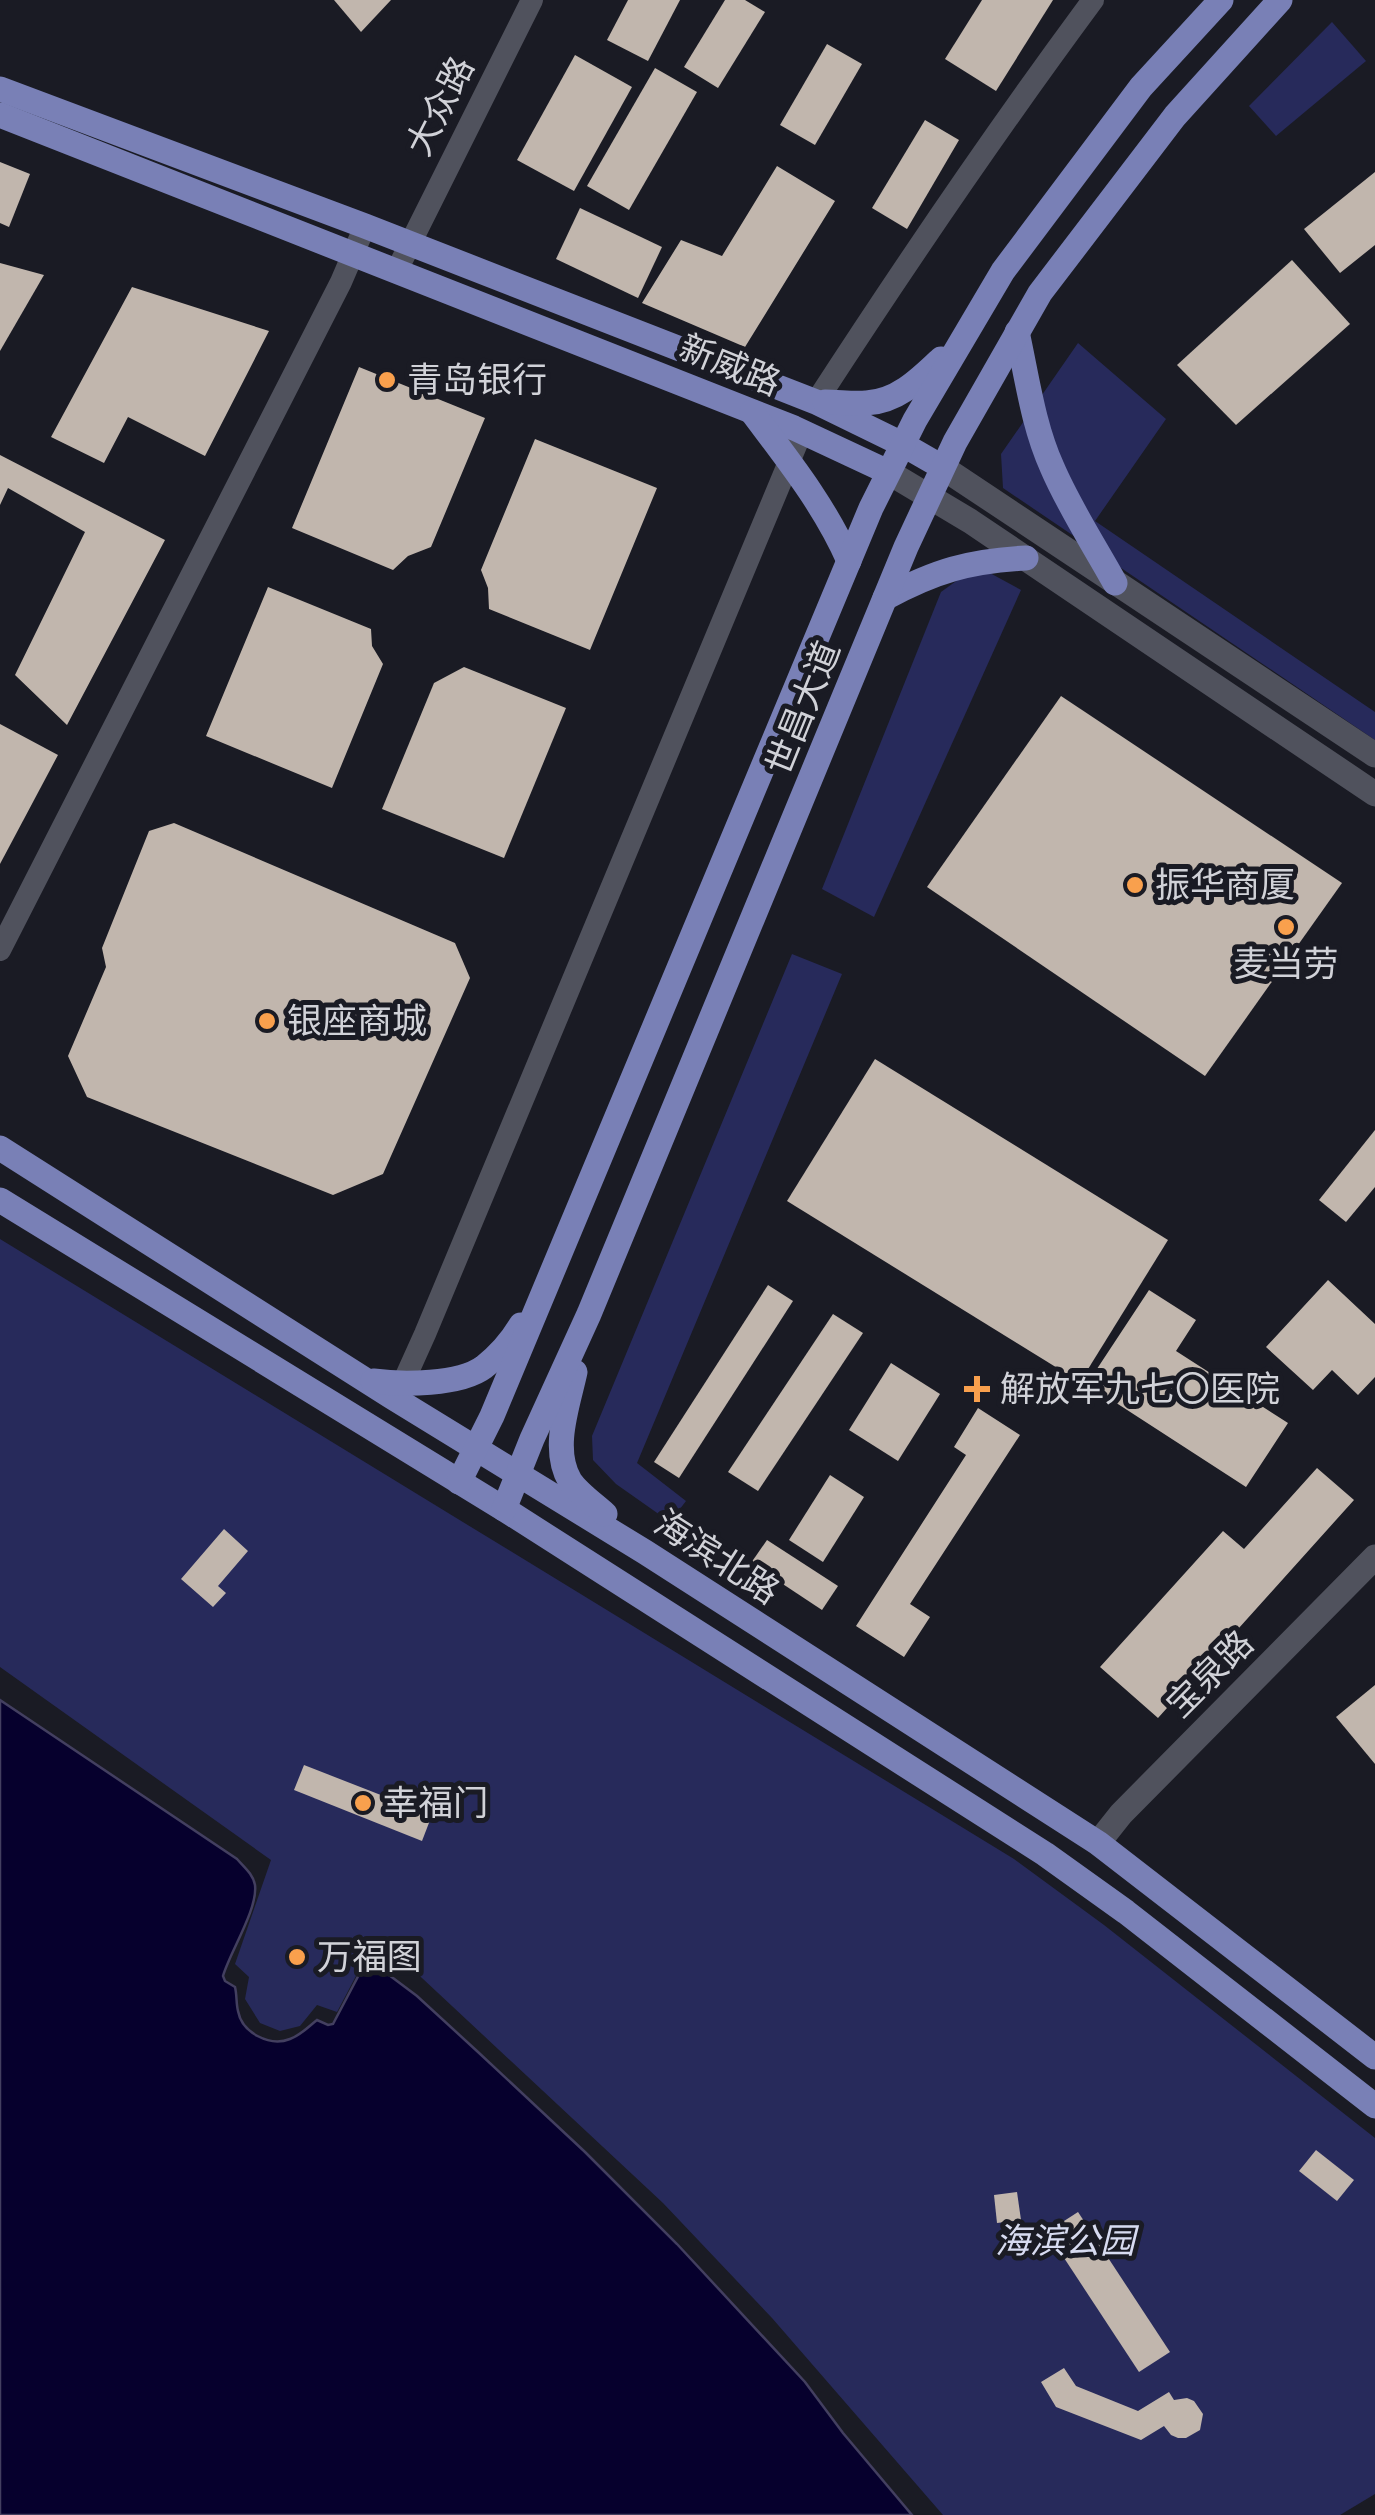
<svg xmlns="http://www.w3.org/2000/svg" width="1375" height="2515" font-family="'Zilla Slab','Noto Sans SC',serif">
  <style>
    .green { fill: #272a5b }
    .water { fill: #06002d; stroke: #433f60; stroke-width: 2.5 }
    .building { fill: #c1b6ad }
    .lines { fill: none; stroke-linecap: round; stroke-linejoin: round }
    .street { stroke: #50525d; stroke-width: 22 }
    .secondary { stroke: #50525d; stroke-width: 25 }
    .primary { stroke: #7980b6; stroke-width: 25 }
    .poi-dot { fill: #f9a04d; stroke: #1a1b24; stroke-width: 4 }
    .labels { text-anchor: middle; stroke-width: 10; stroke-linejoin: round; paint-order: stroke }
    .street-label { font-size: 35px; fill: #d1d2d8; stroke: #1a1b24 }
    .poi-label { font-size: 35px; fill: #d1d2d8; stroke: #1a1b24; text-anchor: start }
    .park-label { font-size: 35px; font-style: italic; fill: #d7dbf0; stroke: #1a1b24 }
  </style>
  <rect width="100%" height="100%" fill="#1a1b24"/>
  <!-- green -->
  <g class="green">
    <path d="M1332 22 1366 61 1276 136 1249 106Z"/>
    <path d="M1078 343 1166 419 1095 521 1375 712V740L1003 488 1001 454Z"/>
    <path d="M977 566 1021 590 874 917 822 889 941 592Z"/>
    <path d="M792 954 842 974 637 1463 686 1501 670 1522 616 1484 593 1460 592 1436Z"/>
    <path d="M0 1239 1014 1859 1104 1925 1375 2138V2494L1340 2515H943L772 2318 663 2203 377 1936 337 2012 317 2005 300 2026 280 2031 260 2023 245 1999 249 1977 235 1964 271 1860 0 1667Z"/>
  </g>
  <!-- water -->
  <path class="water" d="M0 1700 237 1859C244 1867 253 1874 255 1885 258 1909 230 1952 223 1976L225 1981 235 1987C237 1995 236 2003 238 2011 242 2033 270 2047 290 2039 301 2035 308 2027 317 2020L328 2025 333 2024 362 1969 368 1963H373L417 1996 478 2052 585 2152 677 2244 805 2382 843 2433 912 2515H0Z"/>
  <!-- building -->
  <g class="building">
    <path d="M334 0H391L361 32Z"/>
    <path d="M628 0H680L648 61 607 40Z"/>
    <path d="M725 0H745L765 12 718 88 684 67Z"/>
    <path d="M982 0H1053L996 91 945 59Z"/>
    <path d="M827 44 862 64 815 145 780 125Z"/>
    <path d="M575 55 632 87 574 191 517 160Z"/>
    <path d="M655 68 697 92 629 210 587 186Z"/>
    <path d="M925 120 959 140 907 229 872 208Z"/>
    <path d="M0 162 30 174 9 227 0 223Z"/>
    <path d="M777 166 835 201 745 347 642 303 681 240 722 256Z"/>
    <path d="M1375 172V245L1340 273 1304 229Z"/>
    <path d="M580 208 662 247 638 298 556 259Z"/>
    <path d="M1292 260 1350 324 1236 425 1177 365Z"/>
    <path d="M0 263 44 275 0 351Z"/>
    <path d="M132 287 269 331 205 456 128 417 104 463 51 437Z"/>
    <path d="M359 367 485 418 431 547 408 556 393 570 292 528Z"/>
    <path d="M535 439 657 488 590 650 489 609 488 588 481 570Z"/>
    <path d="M0 455 165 540 67 725 15 675 85 532 8 488 0 505Z"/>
    <path d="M268 587 371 629 372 646 383 664 332 788 206 736Z"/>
    <path d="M464 667 566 708 504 858 382 809 434 683Z"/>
    <path d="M1061 696 1342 883 1205 1076 927 887Z"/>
    <path d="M0 724 58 755 0 864Z"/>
    <path d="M174 823 455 943 470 978 383 1174 333 1195 87 1097 68 1056 106 967 102 948 149 831Z"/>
    <path d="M875 1059 1168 1240 1080 1382 787 1201Z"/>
    <path d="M1375 1130V1187L1346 1222 1319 1200Z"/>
    <path d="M1328 1280 1375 1324V1377L1358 1395 1332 1370 1313 1390 1266 1347Z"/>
    <path d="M768 1285 793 1301 679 1478 654 1462Z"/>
    <path d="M1149 1290 1196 1320 1176 1351 1288 1423 1246 1487 1087 1384Z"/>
    <path d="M833 1314 863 1333 758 1491 728 1472Z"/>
    <path d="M891 1363 940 1394 898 1461 849 1430Z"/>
    <path d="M978 1408 1020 1435 910 1604 930 1617 904 1657 856 1626 966 1455 954 1447Z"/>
    <path d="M1317 1468 1354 1500 1158 1718 1100 1667 1223 1531 1244 1549Z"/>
    <path d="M830 1475 864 1497 823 1562 789 1540Z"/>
    <path d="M224 1529 248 1551 218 1586 226 1593 213 1607 181 1579Z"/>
    <path d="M767 1540 838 1586 822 1610 751 1563Z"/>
    <path d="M1375 1685V1764L1336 1717Z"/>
    <path d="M304 1765 432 1815 422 1841 294 1790Z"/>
    <path d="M1316 2150 1354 2180 1337 2201 1299 2171Z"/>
    <path d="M1017 2192 1021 2220 997 2223 994 2195Z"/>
    <path d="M1078 2212 1170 2352 1139 2372 1047 2232Z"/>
    <path d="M1064 2368 1076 2386 1138 2411 1169 2392 1174 2400 1187 2398 1194 2401 1203 2414 1200 2430 1186 2438H1178L1171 2435 1164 2426 1141 2440 1056 2407 1041 2382Z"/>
  </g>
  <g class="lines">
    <!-- street -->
    <g class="street">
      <path d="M397 270 532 0"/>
      <path d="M816 402C905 265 996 131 1093 0"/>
      <path d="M0 950 341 282 365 226"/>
      <path d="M394 1395 402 1385 425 1334 802 431"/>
    </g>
    <!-- secondary -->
    <g class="secondary">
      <path d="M942 467 1375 755"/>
      <path d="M888 472 970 521 1375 794"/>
      <path d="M1098 1843 1121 1814 1375 1557"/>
    </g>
    <!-- primary -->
    <g class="primary">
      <path d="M0 89 365 226 816 402 902 444 942 467"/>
      <path d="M0 115 794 428 888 472"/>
      <path d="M1017 332C1027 377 1033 425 1052 467 1069 507 1094 545 1115 583"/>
      <path d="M825 402C839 402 852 404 866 403 897 402 920 379 941 359"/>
      <path d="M752 412C788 460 825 506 849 561"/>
      <path d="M885 598C935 571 969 561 1026 558"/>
      <path d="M0 1148 392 1397 645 1552 1098 1843 1375 2057"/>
      <path d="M0 1200 504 1509 1045 1854 1126 1912 1375 2106"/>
      <path d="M575 1372C568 1405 551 1449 570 1481 578 1493 594 1504 605 1514"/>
      <path d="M373 1381C402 1385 460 1385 484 1367 498 1356 512 1340 521 1325"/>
      <path d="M459 1482 492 1416 871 508 915 420 1003 271 1141 87 1221 0"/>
      <path d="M504 1509 532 1439 589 1314 906 547 955 442 1040 293 1175 116 1280 0"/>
    </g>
  </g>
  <!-- markers -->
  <g class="poi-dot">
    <circle cx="387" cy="380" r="10"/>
    <circle cx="1135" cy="885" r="10"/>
    <circle cx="1286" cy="927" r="10"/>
    <circle cx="267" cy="1021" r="10"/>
    <path d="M972 1374h10v10h10v10h-10v10h-10v-10h-10v-10h10z"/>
    <circle cx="363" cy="1803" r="10"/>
    <circle cx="297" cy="1957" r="10"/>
  </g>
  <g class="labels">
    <!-- street labels -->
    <g class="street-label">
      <text transform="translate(440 106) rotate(-63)" y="12">大众路</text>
      <text transform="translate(730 365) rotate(22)" y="12">新威路</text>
      <text transform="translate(803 708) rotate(-68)" y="12">世昌大道</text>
      <text transform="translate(717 1557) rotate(33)" y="12">海滨北路</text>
      <text transform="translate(1210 1674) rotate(-45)" y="12">宝泉路</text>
    </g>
    <!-- poi labels -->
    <g class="poi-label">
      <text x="407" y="392">青岛银行</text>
      <text x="1155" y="897">振华商厦</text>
      <text x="1286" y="976" text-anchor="middle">麦当劳</text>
      <text x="287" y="1033">银座商城</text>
      <text x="1000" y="1401">解放军九七〇医院</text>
      <text x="383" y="1815">幸福门</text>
      <text x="317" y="1969">万福图</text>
    </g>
    <!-- park labels -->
    <g class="park-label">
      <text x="1065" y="2253">海滨公园</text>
    </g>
  </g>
</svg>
